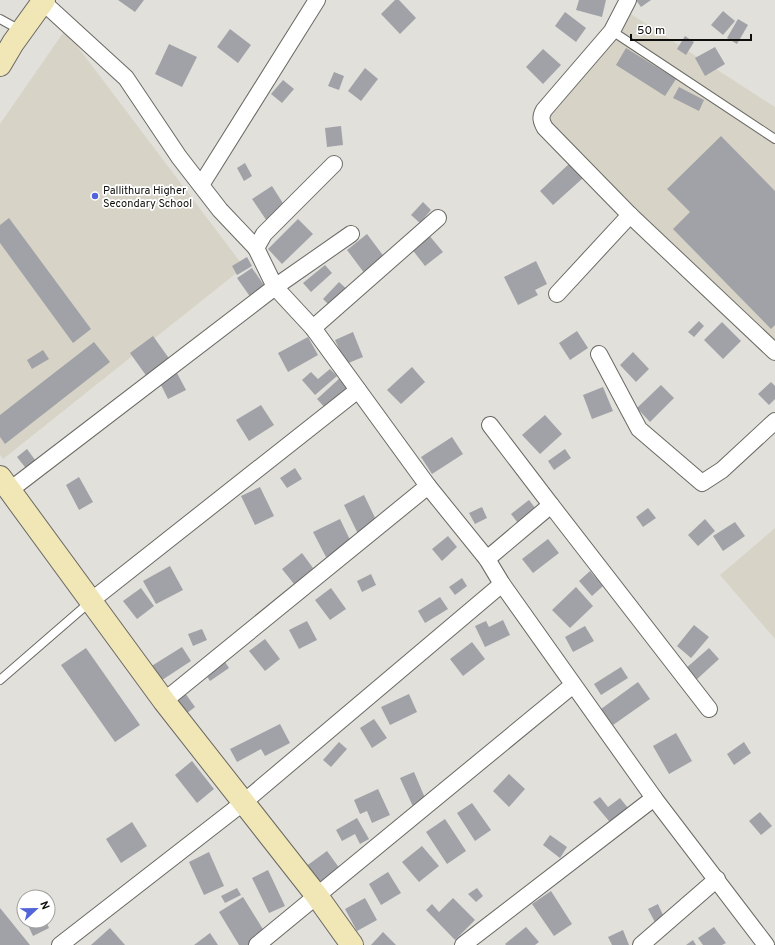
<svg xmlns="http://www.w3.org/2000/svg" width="775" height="945" font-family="Overpass,sans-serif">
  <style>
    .built { fill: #d7d4c7 }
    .building { fill: #a0a2a7 }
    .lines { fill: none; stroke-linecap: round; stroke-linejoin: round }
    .service-casing { stroke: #6a6964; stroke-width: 10 }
    .minor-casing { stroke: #6a6964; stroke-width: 18 }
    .secondary-casing { stroke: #6a6964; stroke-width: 24 }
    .service { stroke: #fff; stroke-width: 8 }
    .minor { stroke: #fff; stroke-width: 16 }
    .secondary { stroke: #f1e7b6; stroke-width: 22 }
    .poi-dot { fill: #5363d9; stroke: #fff; stroke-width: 1.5 }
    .labels { text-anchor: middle; stroke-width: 3.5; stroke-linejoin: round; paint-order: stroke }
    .poi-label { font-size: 11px; fill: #0e0e0c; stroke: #fff; text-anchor: start }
  </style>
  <rect width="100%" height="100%" fill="#e1e0da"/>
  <!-- built -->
  <g class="built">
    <path d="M620 7 775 107V354L533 117Z"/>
    <path d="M65 30 244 267 3 459 0 455V124Z"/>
    <path d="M775 528V639L720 575Z"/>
  </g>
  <!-- building -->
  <g class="building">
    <path d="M118 0H144L135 12Z"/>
    <path d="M395 0H399L416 18 400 34 381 14Z"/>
    <path d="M579 0H606L602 17 576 10Z"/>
    <path d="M636 0H651L641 7Z"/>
    <path d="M723 11 735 21 723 35 711 25Z"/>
    <path d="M565 12 586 28 576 42 555 26Z"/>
    <path d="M738 19 748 25 737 44 727 38Z"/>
    <path d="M230 29 251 45 238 63 217 47Z"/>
    <path d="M685 36 694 42 686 55 677 49Z"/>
    <path d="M169 44 197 57 182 87 155 74Z"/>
    <path d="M715 47 725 64 705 76 695 58Z"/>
    <path d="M626 48 676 79 665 96 616 65Z"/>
    <path d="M543 49 561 65 543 84 526 67Z"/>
    <path d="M365 68 378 79 361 101 348 91Z"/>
    <path d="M334 72 344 76 339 90 328 86Z"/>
    <path d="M283 80 294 89 282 103 271 94Z"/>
    <path d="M679 87 704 100 699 111 673 98Z"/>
    <path d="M341 126 343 145 327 147 325 128Z"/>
    <path d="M721 136 775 191V325L771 329 673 229 690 212 667 189Z"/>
    <path d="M245 163 252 176 244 181 237 168Z"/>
    <path d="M570 163 583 178 553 205 540 191Z"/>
    <path d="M272 186 286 208 267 221 252 199Z"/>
    <path d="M423 202 431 210 420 223 411 215Z"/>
    <path d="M9 218 91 329 73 343 0 243V225Z"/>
    <path d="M298 219 313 234 282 264 268 249Z"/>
    <path d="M367 234 385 258 365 274 347 250Z"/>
    <path d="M428 234 443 252 425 266 411 248Z"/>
    <path d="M247 257 252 266 237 275 232 266Z"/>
    <path d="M536 261 547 284 535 290 538 295 518 305 504 277Z"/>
    <path d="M325 265 332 273 311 292 303 283Z"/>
    <path d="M252 268 266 288 251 298 237 278Z"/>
    <path d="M339 282 351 293 335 311 323 299Z"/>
    <path d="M699 321 704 326 694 337 688 332Z"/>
    <path d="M722 322 741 341 723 359 704 340Z"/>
    <path d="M577 331 588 348 570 360 559 343Z"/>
    <path d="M353 332 363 357 346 364 335 340Z"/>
    <path d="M153 336 173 364 150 381 130 353Z"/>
    <path d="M308 337 318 355 288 372 278 353Z"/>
    <path d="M94 342 110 362 5 444 0 437V415Z"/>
    <path d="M43 350 49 359 32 369 27 360Z"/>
    <path d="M633 352 649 369 636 382 620 365Z"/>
    <path d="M412 367 425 382 401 404 387 390Z"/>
    <path d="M330 369 337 376 315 395 302 380 311 372 318 379Z"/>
    <path d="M177 373 186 390 168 399 159 381Z"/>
    <path d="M340 378 351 391 328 411 317 399Z"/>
    <path d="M771 382 775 386V399L769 405 758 394Z"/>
    <path d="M661 385 674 398 650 422 637 408Z"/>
    <path d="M603 387 613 411 592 419 583 395Z"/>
    <path d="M261 405 274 425 249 441 236 420Z"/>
    <path d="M545 415 562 434 540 454 522 435Z"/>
    <path d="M452 437 463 454 432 474 421 457Z"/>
    <path d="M27 449 38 464 28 471 17 457Z"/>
    <path d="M565 449 571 458 554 470 548 461Z"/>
    <path d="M295 468 302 479 287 488 280 478Z"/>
    <path d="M79 477 93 502 79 510 66 485Z"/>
    <path d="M260 487 274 516 255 525 241 496Z"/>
    <path d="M364 495 379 526 359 536 344 505Z"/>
    <path d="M529 500 539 513 521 527 511 514Z"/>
    <path d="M482 507 487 518 475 524 469 513Z"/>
    <path d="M648 508 656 518 643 527 636 517Z"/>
    <path d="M340 519 352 544 326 557 313 532Z"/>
    <path d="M705 519 715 531 698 546 688 535Z"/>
    <path d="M735 522 745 536 723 551 713 536Z"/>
    <path d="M448 536 457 547 442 561 432 549Z"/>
    <path d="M548 539 559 553 533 573 522 559Z"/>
    <path d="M302 553 313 568 294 584 282 569Z"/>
    <path d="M170 566 183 590 156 604 143 581Z"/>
    <path d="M590 571 603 586 592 596 579 581Z"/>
    <path d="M371 574 376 585 362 592 357 581Z"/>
    <path d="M462 578 467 586 455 595 449 587Z"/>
    <path d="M576 587 593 606 570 628 552 610Z"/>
    <path d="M141 588 154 606 137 619 123 601Z"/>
    <path d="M331 588 346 609 330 620 315 600Z"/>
    <path d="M440 597 448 609 425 623 418 611Z"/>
    <path d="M503 620 510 635 485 647 475 626 486 621 489 627Z"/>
    <path d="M307 621 317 640 299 649 289 630Z"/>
    <path d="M694 625 709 637 691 658 677 646Z"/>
    <path d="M585 626 594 641 573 652 565 637Z"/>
    <path d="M202 629 207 640 193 646 188 634Z"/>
    <path d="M265 639 280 659 265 671 249 651Z"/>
    <path d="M472 642 485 659 463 676 450 659Z"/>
    <path d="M182 647 191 661 159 682 150 667Z"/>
    <path d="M86 648 140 725 115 742 61 665Z"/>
    <path d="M709 648 719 659 695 681 685 669Z"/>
    <path d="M223 659 229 668 210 681 204 672Z"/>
    <path d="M621 667 628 678 601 695 594 684Z"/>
    <path d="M638 682 650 699 613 725 601 709Z"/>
    <path d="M185 693 195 707 183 716 173 702Z"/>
    <path d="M409 694 417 712 390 725 381 707Z"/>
    <path d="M374 719 387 738 372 748 360 728Z"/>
    <path d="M280 724 290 743 265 756 261 749 237 762 230 749Z"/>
    <path d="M676 733 692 761 669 774 653 746Z"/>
    <path d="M339 742 347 749 331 767 323 760Z"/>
    <path d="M744 742 751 753 734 765 727 754Z"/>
    <path d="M192 761 214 789 197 803 175 775Z"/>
    <path d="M414 772 428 805 415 811 400 778Z"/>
    <path d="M509 774 525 789 509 807 493 791Z"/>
    <path d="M378 789 390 815 372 823 367 811 360 814 354 800Z"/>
    <path d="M600 797 608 807 620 798 632 813 614 827 593 802Z"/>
    <path d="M472 803 491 830 475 841 457 813Z"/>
    <path d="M760 812 772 826 761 835 749 821Z"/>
    <path d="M357 818 369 839 360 844 355 834 342 841 336 830Z"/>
    <path d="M445 819 466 851 447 864 426 832Z"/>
    <path d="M132 822 147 846 121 863 106 839Z"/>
    <path d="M550 835 567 847 560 858 543 845Z"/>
    <path d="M422 846 439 866 419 882 402 862Z"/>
    <path d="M327 851 340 869 318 885 305 867Z"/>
    <path d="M209 852 224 886 204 895 189 862Z"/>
    <path d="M268 870 285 906 269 913 252 878Z"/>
    <path d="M388 872 401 893 381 905 369 884Z"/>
    <path d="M237 888 241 895 225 903 221 896Z"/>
    <path d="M477 888 483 896 476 902 468 894Z"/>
    <path d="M551 891 572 924 554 936 532 904Z"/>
    <path d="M243 897 266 934 248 945H239L219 912Z"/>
    <path d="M365 898 377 920 357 931 345 909Z"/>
    <path d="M453 898 475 920 455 940 426 910 432 904 439 912Z"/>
    <path d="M658 904 666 922 657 926 648 909Z"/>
    <path d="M0 908 30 945H0Z"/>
    <path d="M26 921H46L49 928 33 936Z"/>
    <path d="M526 927 539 942 535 945H506L505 944Z"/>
    <path d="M714 927 726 943 722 945H703L698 938Z"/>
    <path d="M110 928 125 945H91Z"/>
    <path d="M623 930 629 945H612L608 937Z"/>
    <path d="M383 932 396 945H371Z"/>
    <path d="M210 933 218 945H194Z"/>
    <path d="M693 940 696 945H686Z"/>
  </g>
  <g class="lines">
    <defs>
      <g id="service">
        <path d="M0 19 20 30"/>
        <path d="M612 31 775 139"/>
        <path d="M0 680 90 602"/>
      </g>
      <g id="minor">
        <path d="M628 0 612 31 544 110C540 117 541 121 545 128L630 215 775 352"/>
        <path d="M43 2 126 78 179 157 220 210 256 248"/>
        <path d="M334 164 264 234 256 248 275 287 351 234"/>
        <path d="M201 185 317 0"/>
        <path d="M557 294 630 215"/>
        <path d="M313 328 438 218"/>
        <path d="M599 354 639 429 702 483 722 470 775 421"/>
        <path d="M490 425 551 505"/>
        <path d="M10 490 275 287 313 328 428 486 487 559 502 584 654 798 766 945"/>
        <path d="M487 559 551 505 709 709"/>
        <path d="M92 600 358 390"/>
        <path d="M164 701 428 486"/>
        <path d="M60 945 244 802 502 584"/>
        <path d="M257 945 573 685"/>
        <path d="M463 945 654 798"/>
        <path d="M641 945 717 879"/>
      </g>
      <g id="secondary">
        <path d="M0 65 13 43 44 0"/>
        <path d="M0 477 164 701 317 896 352 945"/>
      </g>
    </defs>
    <!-- service casing -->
    <use href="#service" class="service-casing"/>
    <!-- minor casing -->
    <use href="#minor" class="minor-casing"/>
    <!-- secondary casing -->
    <use href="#secondary" class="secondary-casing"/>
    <!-- service -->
    <use href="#service" class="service"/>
    <!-- minor -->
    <use href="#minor" class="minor"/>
    <!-- secondary -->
    <use href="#secondary" class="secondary"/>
  </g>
  <!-- markers -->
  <circle class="poi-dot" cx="95" cy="196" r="4"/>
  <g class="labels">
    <!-- poi labels -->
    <g class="poi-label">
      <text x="103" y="194">Pallithura Higher<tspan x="103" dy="13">Secondary School</tspan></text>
    </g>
  </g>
  <!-- north arrow -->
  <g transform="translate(36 909) rotate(68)"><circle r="19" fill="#ffffff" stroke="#9f9f9e"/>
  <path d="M0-3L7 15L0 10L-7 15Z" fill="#5363d9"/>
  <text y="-6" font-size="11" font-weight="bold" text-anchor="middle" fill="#0e0e0c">N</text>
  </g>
  <!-- scale -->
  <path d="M631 34v6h120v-6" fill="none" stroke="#0e0e0c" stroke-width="2"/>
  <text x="637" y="34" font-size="12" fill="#0e0e0c" stroke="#ffffff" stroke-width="3" paint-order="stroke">50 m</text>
</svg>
